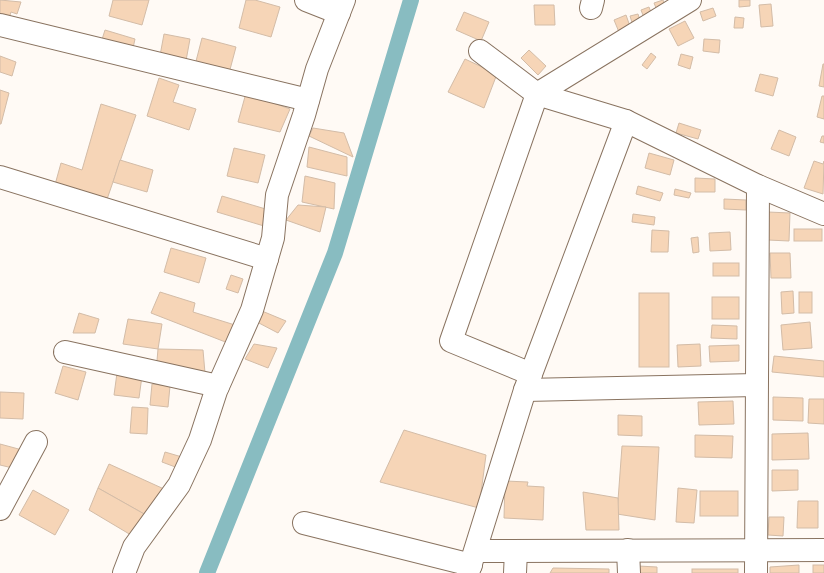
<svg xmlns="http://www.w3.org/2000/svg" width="824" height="573" font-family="'Open Sans',sans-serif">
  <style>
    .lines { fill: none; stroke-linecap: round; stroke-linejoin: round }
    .canal { stroke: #88bcc1; stroke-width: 16 }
    .building { fill: #f6d5b7; stroke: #d3bca7 }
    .minor-casing { stroke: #897360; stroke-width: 24 }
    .minor { stroke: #fff; stroke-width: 22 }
  </style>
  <rect width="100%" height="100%" fill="#fffaf5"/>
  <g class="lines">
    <!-- canal -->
    <path class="canal" d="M207 573 335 253 411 0"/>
  </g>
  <!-- building -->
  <g class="building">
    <path d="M0 0 21 2 17 14 11 12 7 25 0 23Z"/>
    <path d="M113 0H149L142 25 109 16Z"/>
    <path d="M246 0H255L280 7 271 37 239 28Z"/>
    <path d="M663 0 668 12 659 15 654 3Z"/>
    <path d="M739 0H750V6L739 7Z"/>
    <path d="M771 4 773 26 761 27 759 5Z"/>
    <path d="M534 5H554L555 25H535Z"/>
    <path d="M649 7 654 20 646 23 641 10Z"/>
    <path d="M713 8 716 16 703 21 700 12Z"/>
    <path d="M464 12 489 22 481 41 456 30Z"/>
    <path d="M638 14 642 26 634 29 630 16Z"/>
    <path d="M626 15 632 32 621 37 614 20Z"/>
    <path d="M735 17 744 18 743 28H734Z"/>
    <path d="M685 21 694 38 678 46 669 29Z"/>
    <path d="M105 30 135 39 131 57 99 49Z"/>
    <path d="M164 34 190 39 185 66 159 61Z"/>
    <path d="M202 38 236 47 228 77 194 69Z"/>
    <path d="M704 39 720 40 719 53 703 51Z"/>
    <path d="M529 50 546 66 538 75 521 58Z"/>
    <path d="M651 53 656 57 647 69 642 65Z"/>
    <path d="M681 54 693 57 690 69 678 65Z"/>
    <path d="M0 56 16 62 12 76 0 72Z"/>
    <path d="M465 59 497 74 484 108 448 92Z"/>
    <path d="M823 64H824V87L819 86Z"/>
    <path d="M760 74 778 78 773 96 755 91Z"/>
    <path d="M159 78 179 85 173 102 196 109 189 130 147 116Z"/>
    <path d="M0 90 9 93 1 124H0Z"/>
    <path d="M246 93 290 109 280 132 238 122Z"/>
    <path d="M822 96H824V119L817 117Z"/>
    <path d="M101 104 136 115 104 208 53 192 61 163 82 170Z"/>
    <path d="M679 123 701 130 698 139 676 133Z"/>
    <path d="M313 128 344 133 353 157 309 136Z"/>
    <path d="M779 130 796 137 789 156 771 149Z"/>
    <path d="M822 136H824V143L820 142Z"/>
    <path d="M309 147 347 157V176L307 167Z"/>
    <path d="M234 148 265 155 258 183 227 176Z"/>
    <path d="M649 153 674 160 670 175 645 168Z"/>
    <path d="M120 160 153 170 147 192 113 182Z"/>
    <path d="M814 161 823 164 824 161 823 194 804 188Z"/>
    <path d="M305 176 335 183 334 209 302 202Z"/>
    <path d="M695 178 715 179V192H695Z"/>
    <path d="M638 186 663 193 660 201 636 194Z"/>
    <path d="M675 189 691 193 689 198 674 195Z"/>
    <path d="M222 196 269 210 264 226 217 212Z"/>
    <path d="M724 199 746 200V210L724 209Z"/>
    <path d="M298 205 326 207 320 232 286 220Z"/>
    <path d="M768 212 790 213 789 241 768 240Z"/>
    <path d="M633 214 655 217 654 225 632 222Z"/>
    <rect x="794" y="229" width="28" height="12"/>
    <path d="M652 230 669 231 668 252H651Z"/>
    <path d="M730 232 731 250 710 251 709 233Z"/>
    <path d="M698 237 699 252 693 253 691 238Z"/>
    <path d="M171 248 206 258 199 283 164 272Z"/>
    <path d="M770 253H790L791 278H771Z"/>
    <rect x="713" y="263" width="26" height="13"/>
    <path d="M231 275 243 279 238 293 226 289Z"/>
    <path d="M793 291 794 313 782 314 781 292Z"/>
    <path d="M160 292 195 303 193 312 235 325 228 343 151 313Z"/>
    <rect x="799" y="292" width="13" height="21"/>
    <rect x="639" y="293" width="30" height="74"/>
    <rect x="712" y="297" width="27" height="22"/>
    <path d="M262 311 286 321 278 333 257 322Z"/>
    <path d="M79 313 99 319 95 333H73Z"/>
    <path d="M128 319 162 324 158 349 123 344Z"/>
    <path d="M810 322 812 348 783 350 781 325Z"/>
    <path d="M712 325 737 326V339L711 338Z"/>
    <path d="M254 344 277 348 268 368 245 359Z"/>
    <path d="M700 344 701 366 678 367 677 345Z"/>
    <path d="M739 345V361L710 362 709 346Z"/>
    <path d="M158 349 203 350 205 373 156 372Z"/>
    <path d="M774 356 824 361V377L772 372Z"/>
    <path d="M63 366 86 372 78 400 55 393Z"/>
    <path d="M117 373 142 376 139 398 114 395Z"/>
    <path d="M152 384 170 386 168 407 150 405Z"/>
    <path d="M0 392 24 393 23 419 0 418Z"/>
    <path d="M773 397 803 398V421L773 420Z"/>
    <path d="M809 399H824V424L808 423Z"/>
    <path d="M733 401 734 424 699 425 698 402Z"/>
    <path d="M132 407 148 408 147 434 130 433Z"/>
    <path d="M618 415 642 416V436L618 435Z"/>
    <path d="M404 430 486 455 479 508 380 482Z"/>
    <path d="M808 433 809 459 772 460V434Z"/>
    <path d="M695 435 733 436 732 458 695 457Z"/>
    <path d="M0 444 26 451 21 470 0 465Z"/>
    <path d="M622 446 659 447 655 520 617 514Z"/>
    <path d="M165 452 182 457 178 468 162 462Z"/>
    <path d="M109 464 164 489 146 515 98 488Z"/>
    <path d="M772 470H798V490L772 491Z"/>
    <path d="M505 481 528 482 527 486 544 487 543 520 504 518Z"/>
    <path d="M98 488 146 515 131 535 89 510Z"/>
    <path d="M678 488 697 490 694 523 676 522Z"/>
    <path d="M33 490 69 510 55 535 19 515Z"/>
    <rect x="700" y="491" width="38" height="25"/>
    <path d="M583 492 618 498 619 530H586Z"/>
    <path d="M798 501H818V528H797Z"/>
    <path d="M769 517H784L783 536 768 535Z"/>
    <path d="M799 565V573H770V567Z"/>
    <rect x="813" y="565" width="11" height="8"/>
    <path d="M638 566 657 567V573H637Z"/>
    <path d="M553 568 609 569V573H550Z"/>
    <rect x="692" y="569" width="46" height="4"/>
  </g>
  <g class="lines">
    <defs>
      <g id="minor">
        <path d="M306 0 339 13"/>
        <path d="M690 0 537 94 626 121 758 186 824 214"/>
        <path d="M591 8 593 0"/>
        <path d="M0 25 308 100"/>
        <path d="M480 51 537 94 451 341 531 374"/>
        <path d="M0 177 267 259"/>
        <path d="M65 352 218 386"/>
        <path d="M525 390 756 385"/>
        <path d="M0 509 36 442"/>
        <path d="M304 523 471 565"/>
        <path d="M628 550 629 573"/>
        <path d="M476 551 824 550"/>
        <path d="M124 573 134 547 179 485 200 440 216 391 252 310 273 238 277 195 304 115 317 69 344 0"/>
        <path d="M468 573 525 390 626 121"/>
        <path d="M515 573 516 551"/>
        <path d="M756 573 758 186"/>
      </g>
    </defs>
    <!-- minor casing -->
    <use href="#minor" class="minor-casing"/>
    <!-- minor -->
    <use href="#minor" class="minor"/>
  </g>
</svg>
